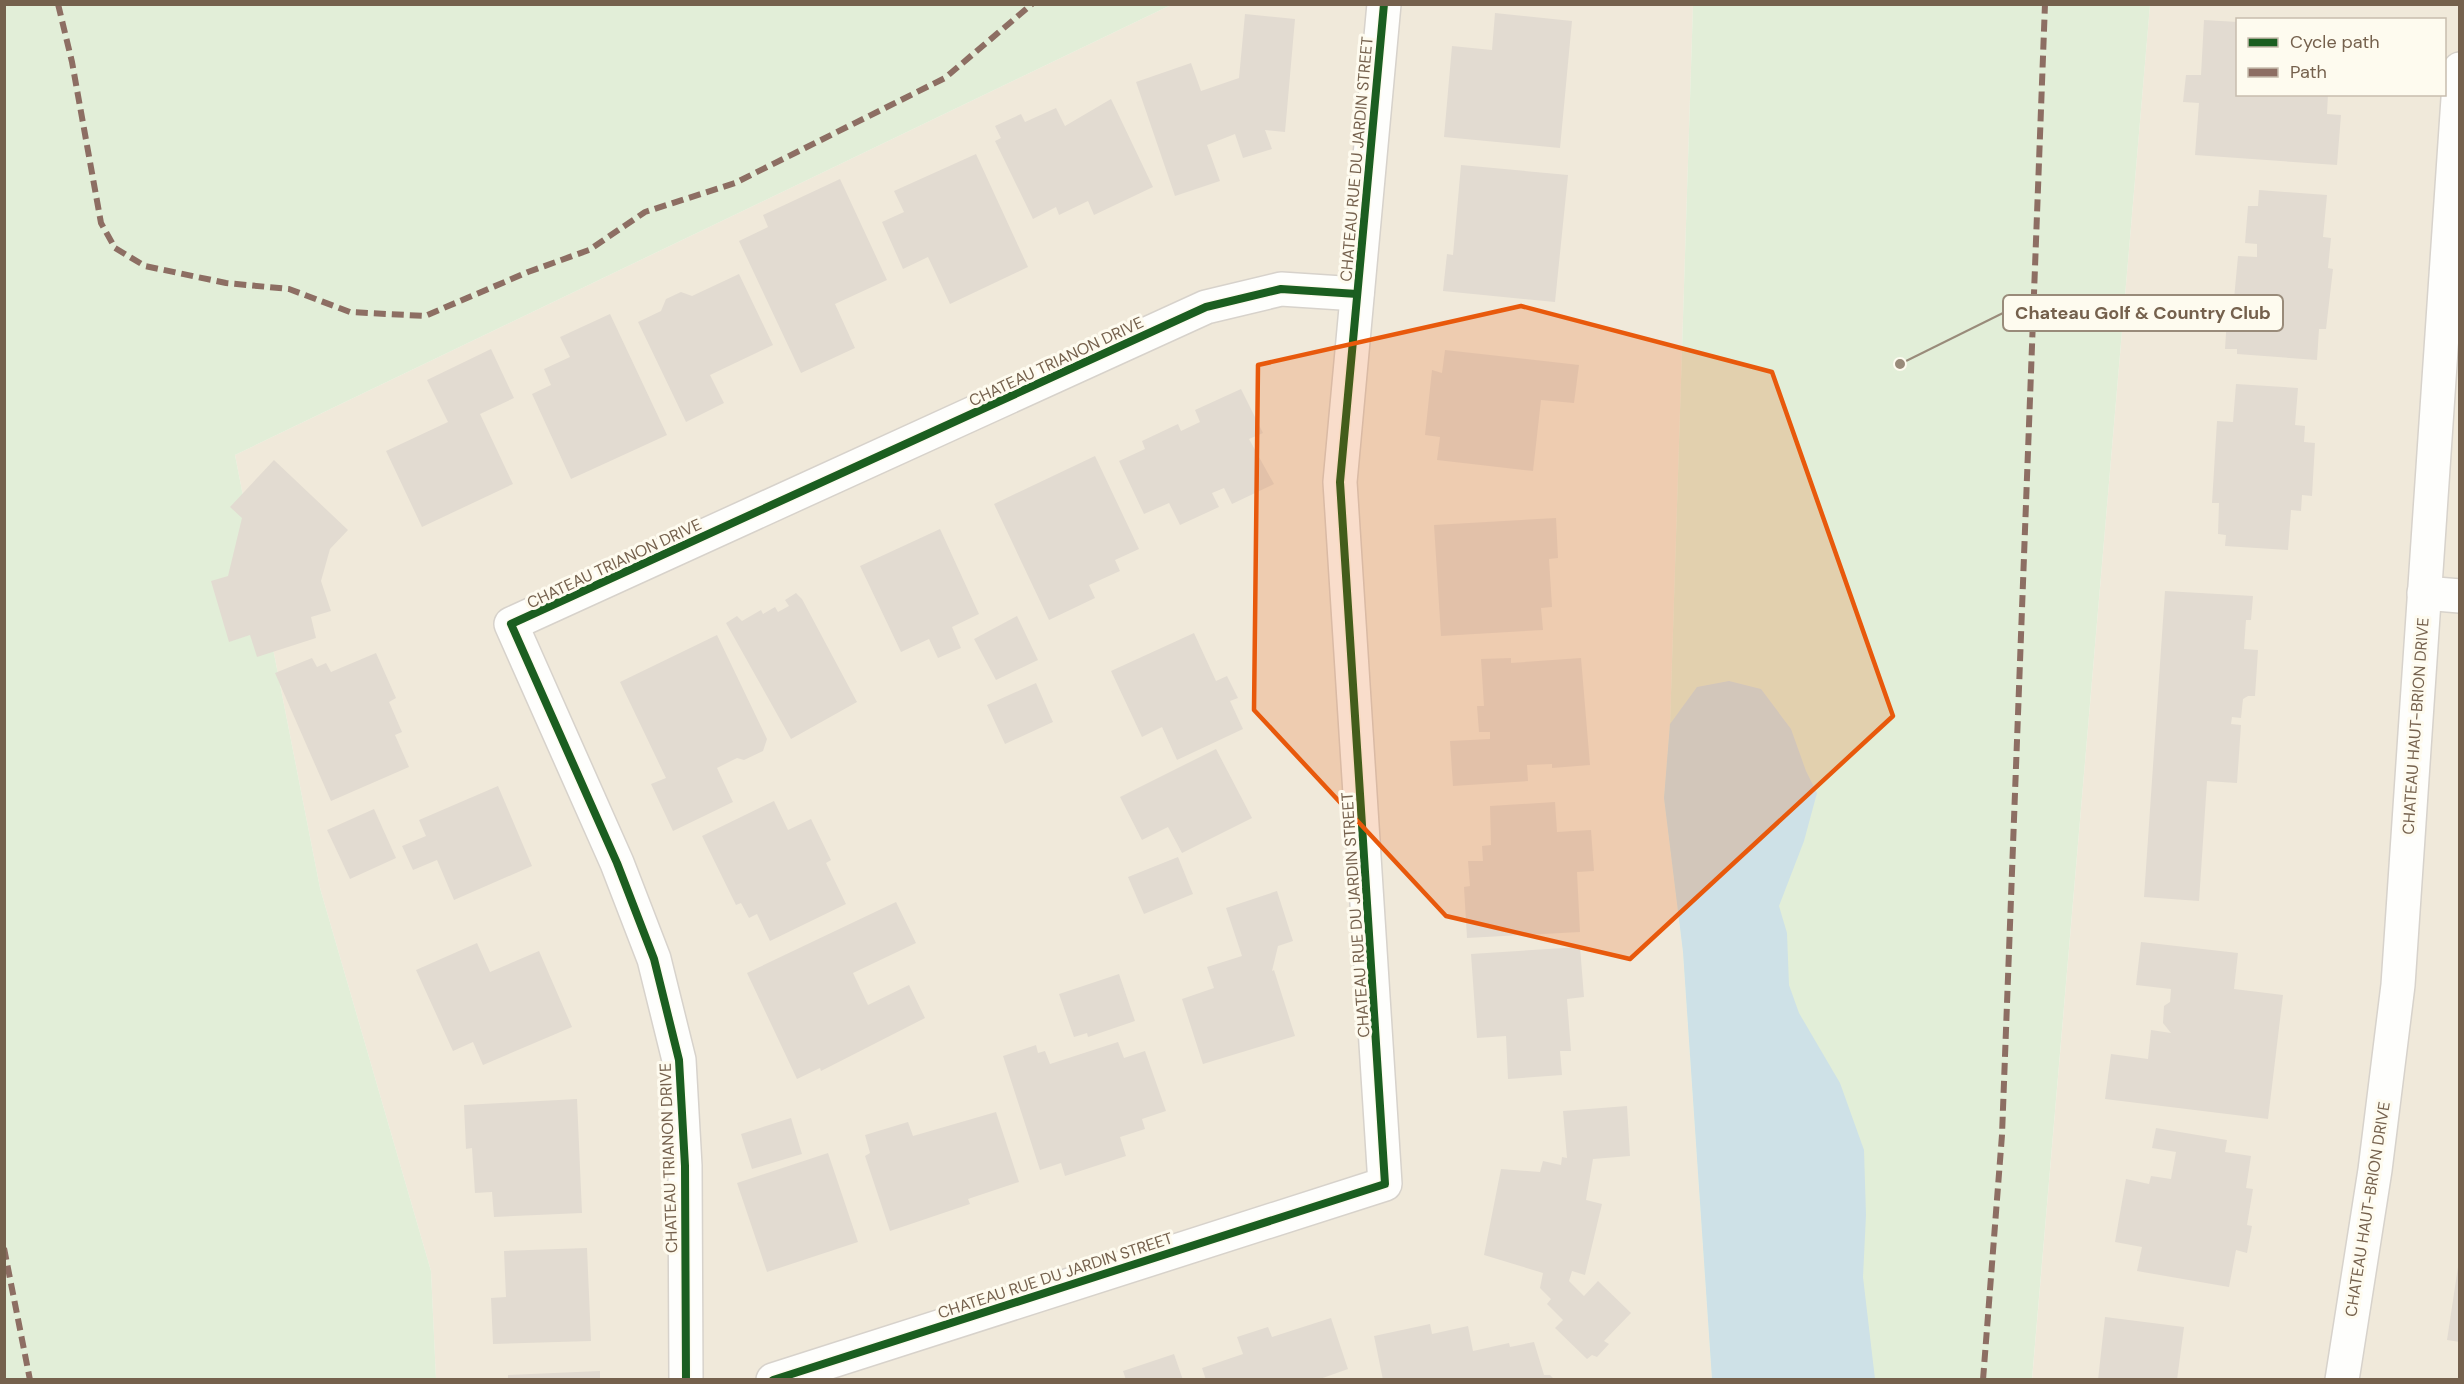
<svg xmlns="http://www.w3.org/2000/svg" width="2464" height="1384" font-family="'DM Sans',sans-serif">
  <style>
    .residential { fill: #f0e9da; fill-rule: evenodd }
    .green { fill: #e2eed8 }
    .water { fill: #cee1e7 }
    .building { fill: #e2dbd1 }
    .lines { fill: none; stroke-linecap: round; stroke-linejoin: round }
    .street-casing { stroke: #d7d2cb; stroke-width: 36 }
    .street { stroke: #fefefc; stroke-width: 33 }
    .quiet { stroke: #8d6e63; stroke-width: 6; stroke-dasharray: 12 6; stroke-linecap: butt }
    .cycleway-casing { stroke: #fefbef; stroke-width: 11 }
    .cycleway { stroke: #1b5e20; stroke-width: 8 }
    .marked { fill: #e8590c; fill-opacity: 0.2; stroke: #e8590c; stroke-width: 4.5; stroke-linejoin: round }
    .labels { text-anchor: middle; stroke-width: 6; stroke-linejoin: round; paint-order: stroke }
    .street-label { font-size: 16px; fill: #75614d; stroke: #fefbef }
    .leader { fill: none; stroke: #998b7a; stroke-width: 2 }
    .callout-dot { fill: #998b7a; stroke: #fefbef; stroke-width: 2 }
    .callout { fill: #fefbef; stroke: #998b7a; stroke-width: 2 }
    .callout-label { font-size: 18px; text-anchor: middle; font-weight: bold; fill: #75614d }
  </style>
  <rect width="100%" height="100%" fill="#f7f5ec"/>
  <!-- residential -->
  <g class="residential">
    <path d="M1171 5H1693L1670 724 1664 798 1683 952 1712 1379H436L431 1271 320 888 235 455Z"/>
    <path d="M2150 5H2459V1379L2032 1380ZM2238 20H2444V94H2238Z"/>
  </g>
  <!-- green -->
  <g class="green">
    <path d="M5 5H1171L235 455 320 888 431 1271 436 1379 5 1380Z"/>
    <path d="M1693 5H2150L2032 1379H1712L1683 952 1664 798 1670 724Z"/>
  </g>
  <!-- water -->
  <path class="water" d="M1729 681 1761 689 1791 729 1806 771 1817 793 1804 841 1779 906 1787 933 1789 985 1799 1013 1840 1083 1864 1150 1866 1215 1863 1277 1875 1379H1712L1683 952 1664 798 1670 724 1697 687Z"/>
  <!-- building -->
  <g class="building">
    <path d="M1495 13 1572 21 1560 148 1444 137 1452 46 1492 50Z"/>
    <path d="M1245 14 1295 19 1285 132 1265 130 1272 149 1243 158 1235 134 1207 145 1220 181 1175 196 1136 82 1191 63 1201 91 1239 78Z"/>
    <path d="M2204 20 2238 22V94H2328L2327 114 2341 115 2337 165 2195 155 2199 103 2183 102 2186 75H2201Z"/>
    <path d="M1111 99 1153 187 1094 215 1088 201 1059 215 1056 207 1033 219 995 141 1001 138 995 126 1021 114 1025 122 1056 108 1065 126Z"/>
    <path d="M976 154 1028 267 950 304 928 257 903 269 882 222 904 212 894 191Z"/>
    <path d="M1461 165 1568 175 1555 302 1443 291 1447 254 1453 255Z"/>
    <path d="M840 179 887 280 835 304 855 348 801 373 739 241 768 227 763 215Z"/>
    <path d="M2259 190 2327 195 2323 237 2331 238 2328 268 2333 269 2326 329H2319L2317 360 2237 354V349H2225L2227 318 2253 315 2254 300 2234 299 2238 256 2257 257V244L2245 243 2248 206H2258Z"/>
    <path d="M739 274 773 345 710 375 724 403 686 422 638 322 661 311 666 299 681 292 692 296Z"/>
    <path d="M610 314 667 435 571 479 532 394 551 385 544 369 570 357 560 337Z"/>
    <path d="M491 349 514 398 480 414 513 484 422 527 386 451 448 422 427 380Z"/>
    <path d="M1445 350 1579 365 1574 403 1541 400 1533 471 1437 460 1440 437 1425 435 1432 370 1442 373Z"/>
    <path d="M2236 384 2298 388 2295 425 2305 426 2304 442 2315 443 2312 496 2302 495 2301 511 2291 510 2288 550 2225 546 2226 535 2218 534 2219 503H2212L2217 421 2233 422Z"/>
    <path d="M1241 389 1263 433 1249 439 1274 484 1232 504 1224 488 1212 493 1219 507 1180 525 1169 503 1144 514 1119 461 1145 449 1142 441 1178 424 1181 431 1200 422 1195 410Z"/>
    <path d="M1095 456 1139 549 1115 560 1120 571 1089 585 1095 598 1049 620 994 504Z"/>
    <path d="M274 460 348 530 330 549 321 581 331 611 311 617 316 638 257 657 250 635 229 642 211 581 228 576 242 518 230 507Z"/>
    <path d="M1556 518 1558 558 1549 559 1552 607 1541 608 1543 630 1441 636 1434 525Z"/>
    <path d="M940 529 979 614 952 627 961 648 938 658 929 639 901 652 860 566Z"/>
    <path d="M2165 591 2253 596 2251 620H2246L2244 649 2258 650 2255 696H2248L2243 699 2241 718 2232 717 2231 724 2241 725 2237 783 2207 781 2199 901 2144 897Z"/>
    <path d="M796 593 802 599 857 702 791 739 726 623 737 616 742 621 761 610 763 614 775 607 778 612 789 606 785 600Z"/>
    <path d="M1017 616 1038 660 996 680 974 639Z"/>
    <path d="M1194 633 1216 681 1227 676 1238 698 1230 701 1243 729 1177 760 1162 727 1142 737 1111 671Z"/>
    <path d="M717 635 767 739 763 751 744 760 737 758 717 768 733 802 673 831 651 784 666 778 620 682Z"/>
    <path d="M376 653 396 698 389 702 402 732 395 735 409 767 331 801 275 673 312 658 317 667 326 663 331 672Z"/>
    <path d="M1511 658V663L1581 658 1590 765 1552 768V764L1527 765 1528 781 1453 786 1450 741 1490 739V732H1479L1477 706H1484L1481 659Z"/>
    <path d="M1036 683 1053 722 1005 744 987 705Z"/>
    <path d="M1216 749 1252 818 1182 853 1168 827 1142 840 1120 797Z"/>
    <path d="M498 786 532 866 454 900 437 860 413 870 402 846 426 836 419 820Z"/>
    <path d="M774 801 788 830 811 819 831 860 826 863 846 904 770 941 757 914 749 918 741 903 736 905 702 836Z"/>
    <path d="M1555 802 1557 832 1591 830 1594 871 1577 872 1580 932 1467 938 1464 887 1470 886 1468 861H1483L1482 846 1491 845 1490 806Z"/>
    <path d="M374 809 396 858 350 879 327 830Z"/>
    <path d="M1178 857 1193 894 1144 914 1128 877Z"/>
    <path d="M1277 891 1293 941 1278 946 1272 971 1274 970 1295 1036 1203 1064 1182 999 1214 988 1207 967 1242 956 1226 908Z"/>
    <path d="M896 902 916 943 853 973 868 1005 909 985 925 1018 821 1071 820 1068 797 1079 747 973Z"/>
    <path d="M2141 942 2238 953 2234 989 2283 995 2268 1119 2105 1099 2111 1054 2148 1059 2151 1030 2171 1033 2163 1023 2164 1006 2170 1002 2171 989 2136 985Z"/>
    <path d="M477 943 490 972 539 951 572 1027 483 1065 473 1042 453 1051 416 970Z"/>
    <path d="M1580 947 1584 997 1567 999 1571 1051H1560L1562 1075 1508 1079 1506 1036 1477 1038 1471 954Z"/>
    <path d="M1119 974 1135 1021 1088 1037 1087 1033 1074 1037 1059 994Z"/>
    <path d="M1118 1042 1124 1058 1145 1051 1166 1111 1142 1119 1145 1129 1120 1137 1126 1156 1065 1176 1061 1163 1040 1170 1003 1056 1036 1045 1038 1053 1045 1051 1050 1064Z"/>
    <path d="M577 1099 582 1213 494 1217 492 1192 475 1193 472 1148 466 1149 464 1105Z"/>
    <path d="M1627 1106 1630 1156 1593 1159 1586 1200 1602 1204 1585 1275 1572 1271 1569 1281 1584 1296 1598 1281 1631 1313 1604 1341 1609 1344 1597 1357 1592 1355 1587 1359 1555 1328 1563 1320 1547 1304 1551 1299 1540 1288 1543 1273 1484 1255 1501 1169 1540 1172 1543 1161 1561 1165 1562 1157 1567 1158 1563 1111Z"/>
    <path d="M996 1112 1019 1182 968 1199 970 1204 890 1231 865 1156 870 1153 865 1135 908 1122 913 1136Z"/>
    <path d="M791 1118 802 1154 752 1169 741 1134Z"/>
    <path d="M2156 1128 2227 1140 2225 1152 2251 1156 2246 1188 2253 1189 2247 1225 2252 1226 2247 1253 2236 1250 2229 1287 2137 1271 2142 1247 2115 1242 2126 1179 2149 1184 2151 1176 2171 1179 2176 1152 2152 1148Z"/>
    <path d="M828 1153 858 1242 767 1272 737 1183Z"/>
    <path d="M587 1248 591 1341 493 1344 491 1298 506 1297 504 1251Z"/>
    <path d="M2458 1267H2460V1342L2447 1340Z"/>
    <path d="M2105 1317 2184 1327 2177 1380H2098Z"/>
    <path d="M1331 1318 1348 1369 1317 1380H1206L1202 1368 1243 1354 1237 1337 1268 1327 1272 1337Z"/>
    <path d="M1430 1324 1432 1334 1468 1326 1473 1351 1509 1343 1510 1347 1534 1342 1544 1375H1550L1555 1380H1383L1374 1336Z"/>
    <path d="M1174 1354 1183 1380H1126L1123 1371Z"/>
    <path d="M600 1371V1380H508V1375Z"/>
  </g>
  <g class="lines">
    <defs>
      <g id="street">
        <path d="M2424 593 2460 596"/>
        <path d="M686 1380 685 1166 679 1060 654 959 617 863 511 624 1206 307 1281 289 1357 294"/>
        <path d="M773 1380 1385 1184 1340 482 1384 4"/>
        <path d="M2342 1380 2375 1170 2398 985 2460 69"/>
      </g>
    </defs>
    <!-- street casing -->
    <use href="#street" class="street-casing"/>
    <!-- street -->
    <use href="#street" class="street"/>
    <!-- quiet -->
    <g class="quiet">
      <path d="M58 4 72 62 101 223 115 248 145 266 226 283 289 289 350 312 425 316 528 272 589 250 645 212 735 183 945 78 1032 4"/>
      <path d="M4 1248 30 1380"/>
      <path d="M1983 1380 2002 1135 2045 4"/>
    </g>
    <defs>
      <g id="cycleway">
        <path d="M686 1380 685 1166 679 1060 654 959 617 863 511 624 1206 307 1281 289 1357 294"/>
        <path d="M773 1380 1385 1184 1340 482 1384 4"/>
      </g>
    </defs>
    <!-- cycleway casing -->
    <use href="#cycleway" class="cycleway-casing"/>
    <!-- cycleway -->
    <use href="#cycleway" class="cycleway"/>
  </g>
  <!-- marked area -->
  <path class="marked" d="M1521 306 1772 372 1893 716 1630 959 1446 916 1254 710 1258 365Z"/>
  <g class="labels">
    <!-- street labels -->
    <g class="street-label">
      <text transform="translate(1356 159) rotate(-85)" y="6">CHATEAU RUE DU JARDIN STREET</text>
      <text transform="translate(1056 361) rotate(-25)" y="6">CHATEAU TRIANON DRIVE</text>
      <text transform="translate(614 563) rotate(-25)" y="6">CHATEAU TRIANON DRIVE</text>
      <text transform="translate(2415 726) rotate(-86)" y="6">CHATEAU HAUT-BRION DRIVE</text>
      <text transform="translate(1355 915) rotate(-94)" y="6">CHATEAU RUE DU JARDIN STREET</text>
      <text transform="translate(668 1158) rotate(-92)" y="6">CHATEAU TRIANON DRIVE</text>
      <text transform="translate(2367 1209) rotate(-81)" y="6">CHATEAU HAUT-BRION DRIVE</text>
      <text transform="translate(1055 1275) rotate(-18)" y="6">CHATEAU RUE DU JARDIN STREET</text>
    </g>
  </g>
  <!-- callouts -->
  <path class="leader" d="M1900 364L2003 313"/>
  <circle class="callout-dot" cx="1900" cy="364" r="6"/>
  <rect class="callout" x="2003" y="295" width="280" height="36" rx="6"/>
  <g class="callout-label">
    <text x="2143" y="319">Chateau Golf &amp; Country Club</text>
  </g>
  <!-- border -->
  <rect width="2464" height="1384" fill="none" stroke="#75614d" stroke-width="12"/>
  <!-- legend -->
  <rect x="2236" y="18" width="210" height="78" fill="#fefbef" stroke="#c7bdae" stroke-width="1.5"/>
  <rect x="2248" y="38" width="30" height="9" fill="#1b5e20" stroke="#c7bdae" stroke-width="1.5"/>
  <text x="2290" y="48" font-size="18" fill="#75614d">Cycle path</text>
  <rect x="2248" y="68" width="30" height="9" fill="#8d6e63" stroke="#c7bdae" stroke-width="1.5"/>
  <text x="2290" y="78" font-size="18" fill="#75614d">Path</text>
</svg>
